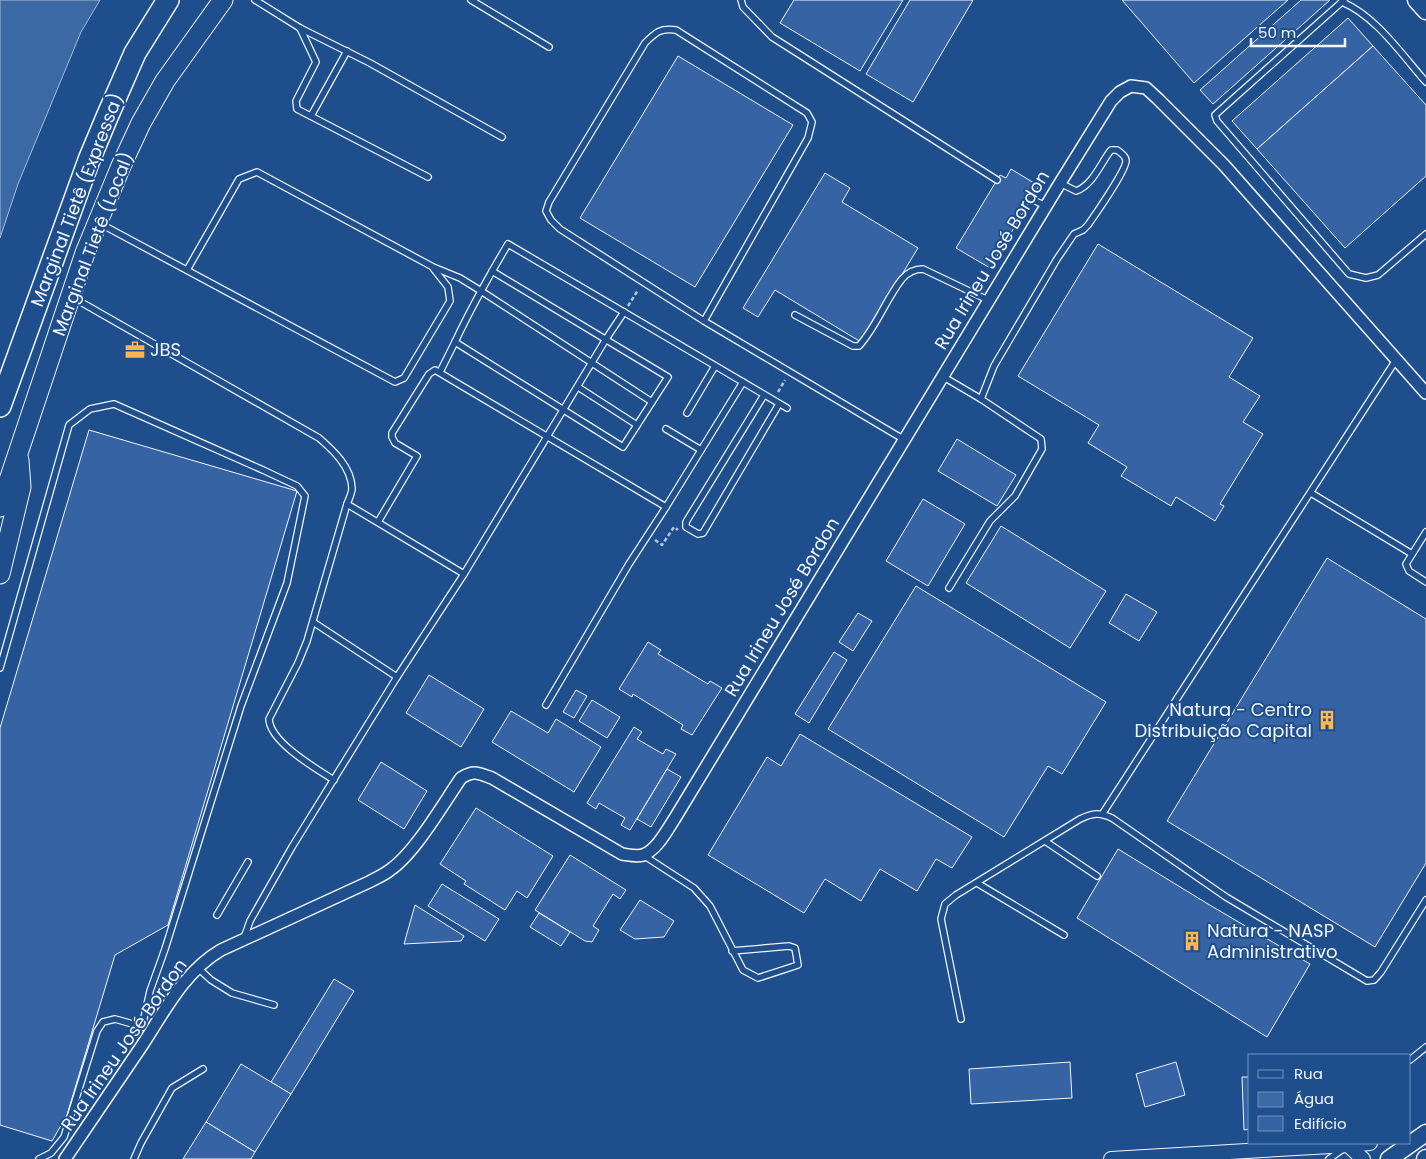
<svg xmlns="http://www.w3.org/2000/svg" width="1426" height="1159" font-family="Poppins,sans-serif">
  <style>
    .water { fill: #3b69a3; stroke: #a8bbd7 }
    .building { fill: #3563a3; stroke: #f2f6ff }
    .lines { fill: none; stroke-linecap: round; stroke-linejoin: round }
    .service-casing { stroke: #f2f6ff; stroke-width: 8 }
    .minor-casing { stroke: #f2f6ff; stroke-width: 14 }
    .tertiary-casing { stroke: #f2f6ff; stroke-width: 16 }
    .secondary-casing { stroke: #f2f6ff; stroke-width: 19 }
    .trunk-casing { stroke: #f2f6ff; stroke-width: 21 }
    .motorway-casing { stroke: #f2f6ff; stroke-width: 24 }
    .path { stroke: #b3c4dc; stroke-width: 2.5; stroke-dasharray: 4 2.5; stroke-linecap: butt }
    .service { stroke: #1f4e8c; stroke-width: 5.5 }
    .minor { stroke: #1f4e8c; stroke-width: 11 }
    .tertiary { stroke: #1f4e8c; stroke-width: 14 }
    .secondary { stroke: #1f4e8c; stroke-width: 16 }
    .trunk { stroke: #1f4e8c; stroke-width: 19 }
    .motorway { stroke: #1f4e8c; stroke-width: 21 }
    .labels { text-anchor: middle; stroke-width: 4; stroke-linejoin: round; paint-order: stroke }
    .street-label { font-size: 18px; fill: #f2f6ff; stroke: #1f4e8c }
    .poi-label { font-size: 18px; fill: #f2f6ff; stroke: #1f4e8c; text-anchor: start }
  </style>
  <rect width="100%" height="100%" fill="#1f4e8c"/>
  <!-- water -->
  <path class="water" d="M0 0H100L81 32 18 184 0 238Z"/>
  <!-- building -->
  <g class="building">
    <path d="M794 0H903L860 71 780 23Z"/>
    <path d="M910 0H973L913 102 866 74Z"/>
    <path d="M1122 0H1288L1194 83Z"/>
    <path d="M1301 0H1330L1213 104 1200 90Z"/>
    <path d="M1348 18 1373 46 1257 149 1232 121Z"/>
    <path d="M1373 46 1426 105V176L1345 248 1257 149Z"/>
    <path d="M678 56 793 125 695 287 580 218Z"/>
    <path d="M1011 169 1039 186 990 268 956 248 1000 175 1006 178Z"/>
    <path d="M825 173 850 188 842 202 918 248 861 342 775 290 758 317 743 308Z"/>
    <path d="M1098 244 1253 338 1229 377 1260 396 1243 422 1263 434 1220 504 1224 506 1215 521 1176 497 1171 506 1121 476 1127 467 1088 443 1099 425 1018 376Z"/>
    <path d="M89 430 297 491 168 925 115 955 67 1115 52 1141 0 1125V728Z"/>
    <path d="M957 439 1016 475 997 506 938 471Z"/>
    <path d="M923 499 965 524 928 586 886 561Z"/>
    <path d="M1001 526 1106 591 1070 648 966 583Z"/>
    <path d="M1327 558 1426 619V863L1375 947 1167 821Z"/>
    <path d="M916 586 1106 702 1062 774 1048 766 1004 837 828 729Z"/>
    <path d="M1126 594 1157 612 1139 641 1109 623Z"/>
    <path d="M858 613 872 621 853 651 839 642Z"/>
    <path d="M648 642 661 650 658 654 708 684 710 681 722 688 692 735 681 729 683 725 633 694 632 697 619 689Z"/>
    <path d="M834 652 847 660 809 723 795 714Z"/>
    <path d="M429 675 484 709 461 747 406 713Z"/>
    <path d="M576 690 587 696 574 718 563 712Z"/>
    <path d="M592 700 620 717 607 738 579 721Z"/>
    <path d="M511 711 548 733 556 719 601 747 574 792 492 742Z"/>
    <path d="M634 727 642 732 637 739 663 754 666 749 676 754 630 830 621 825 625 818 599 803 596 809 587 803Z"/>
    <path d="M800 734 972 837 952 868 936 859 917 891 880 869 861 901 825 879 804 913 708 855 767 757 781 766Z"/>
    <path d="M381 762 427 791 404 829 358 800Z"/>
    <path d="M667 769 681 777 651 827 637 819Z"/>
    <path d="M476 808 553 856 527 898 517 891 505 910 464 884 466 881 440 864Z"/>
    <path d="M1118 849 1208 904 1310 964 1267 1037 1077 918Z"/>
    <path d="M570 855 626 890 620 899 613 894 593 926 599 930 592 942 585 941 535 910Z"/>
    <path d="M442 884 499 919 485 941 428 906Z"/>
    <path d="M640 900 674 921 664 937 635 939 620 930Z"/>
    <path d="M415 905 464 936 461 941 404 944Z"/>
    <path d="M539 913 570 932 561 946 530 927Z"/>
    <path d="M334 979 354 991 291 1094 271 1082Z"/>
    <path d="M1070 1062 1072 1098 971 1104 969 1069Z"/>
    <path d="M1176 1062 1185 1095 1145 1107 1136 1074Z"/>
    <path d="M241 1064 291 1094 255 1152 206 1122Z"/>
    <path d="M1242 1077H1250V1129L1244 1130Z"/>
    <path d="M206 1122 255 1152 251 1159H183Z"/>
  </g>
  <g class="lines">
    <defs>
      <g id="service">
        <path d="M255 0 300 28 370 63 502 137"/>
        <path d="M471 0 549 47"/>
        <path d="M741 0 743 7 772 37 997 180"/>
        <path d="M1344 0 1215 115 1217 121 1349 274 1366 278 1378 275 1426 234"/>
        <path d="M1342 2C1376 16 1402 55 1426 82"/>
        <path d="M300 28 316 62 296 101 297 109 428 177"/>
        <path d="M311 116 347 51"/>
        <path d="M1031 199 1046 206"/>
        <path d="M99 223 395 382 404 378 450 301 448 287 433 268"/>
        <path d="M187 270 239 179 257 172 433 267 460 278 481 291 652 402"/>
        <path d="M492 271 668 377 623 447 455 342C471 308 489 276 508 244L787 408"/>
        <path d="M72 297 319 438C334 451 351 467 352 488 352 493 349 499 347 504L464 574"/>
        <path d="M795 315 853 346H859C877 326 886 299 902 279 908 272 915 269 923 269L988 300"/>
        <path d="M704 321 808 138 812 122 807 113 676 30C660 28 656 32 645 43L549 202 546 211 551 220 560 229 704 321 903 439"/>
        <path d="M440 372 455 342"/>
        <path d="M942 376 981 399"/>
        <path d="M578 387 637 425"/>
        <path d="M764 395 686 522V527L698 534 703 533 779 404"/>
        <path d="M687 413 715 366"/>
        <path d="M666 429 701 450"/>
        <path d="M1311 493 1412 554"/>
        <path d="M666 507 743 382"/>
        <path d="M378 522 417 456 395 443 392 437V433L429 374 435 370 666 507 629 564 546 705"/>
        <path d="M1426 532 1406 564 1409 571 1426 582"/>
        <path d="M949 588 990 521 1015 496 1042 449 1041 439 981 399 994 366 1057 259 1074 234 1083 230 1088 225C1095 215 1126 170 1126 161 1126 156 1121 153 1117 150H1111C1100 164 1093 185 1076 191L1060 183"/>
        <path d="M313 622 397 677"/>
        <path d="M0 668 69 425 90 409 114 404 263 470 297 486 305 496 287 583 241 706 165 949 150 991 142 1027"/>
        <path d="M334 780C315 768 270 742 269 719L298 663 307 641 347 504"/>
        <path d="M1103 813 1396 360"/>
        <path d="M1045 841 1097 876"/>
        <path d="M643 855 694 888 710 906 743 970 758 978 798 965 795 948 789 946 732 951"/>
        <path d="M977 883 1064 935"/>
        <path d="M217 915 248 862"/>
        <path d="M244 938 250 921 292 847 397 677 464 574 606 339 624 312"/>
        <path d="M197 967 211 980 232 993 274 1005"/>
        <path d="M961 1019 941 919 945 904 956 895 1080 819C1093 813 1099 812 1112 818L1226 897 1367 981 1374 980 1381 972 1426 900"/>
        <path d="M1410 1060 1426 1047"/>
        <path d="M39 1159 51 1153 64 1137 97 1031 103 1022 115 1019 143 1027"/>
        <path d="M134 1159 141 1143 172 1088 203 1069"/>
        <path d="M1329 1159 1343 1149"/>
      </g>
      <path id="minor" d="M65 1159C91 1121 117 1082 143 1044 165 1010 185 971 221 950L369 882C376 878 384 875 390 870 415 853 443 804 461 778 474 770 478 773 492 778L622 854C629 855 637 857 643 855 657 850 667 830 675 818L1060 183 1111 101 1120 92 1131 86 1146 88 1158 99 1224 165 1426 393"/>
      <g id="tertiary">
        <path d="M1348 1145 1363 1159"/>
        <path d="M1111 1159 1348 1145 1370 1143"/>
      </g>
      <g id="secondary">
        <path d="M1416 0 1426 11"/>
        <path d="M1389 1159 1426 1133"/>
        <path d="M1425 1159 1426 1158"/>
      </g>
      <g id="trunk">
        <path d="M0 507 85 253 121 166 141 123 165 81 223 0"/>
        <path d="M0 574 21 487 19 460"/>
      </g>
      <path id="motorway" d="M0 406 89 160 107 117 135 53 168 0"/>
    </defs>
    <!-- service casing -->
    <use href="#service" class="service-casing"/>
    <!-- minor casing -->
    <use href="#minor" class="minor-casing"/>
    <!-- tertiary casing -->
    <use href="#tertiary" class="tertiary-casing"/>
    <!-- secondary casing -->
    <use href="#secondary" class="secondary-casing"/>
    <!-- trunk casing -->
    <use href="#trunk" class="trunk-casing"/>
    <!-- motorway casing -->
    <use href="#motorway" class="motorway-casing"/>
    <!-- path -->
    <g class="path">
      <path d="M628 306 638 290"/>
      <path d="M778 392 785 380"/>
      <path d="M655 540 662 545 674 527 678 530"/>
    </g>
    <!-- service -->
    <use href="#service" class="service"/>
    <!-- minor -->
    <use href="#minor" class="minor"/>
    <!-- tertiary -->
    <use href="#tertiary" class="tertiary"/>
    <!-- secondary -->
    <use href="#secondary" class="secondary"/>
    <!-- trunk -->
    <use href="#trunk" class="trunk"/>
    <!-- motorway -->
    <use href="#motorway" class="motorway"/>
  </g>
  <!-- icons -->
  <defs>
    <symbol id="office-bare" viewBox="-9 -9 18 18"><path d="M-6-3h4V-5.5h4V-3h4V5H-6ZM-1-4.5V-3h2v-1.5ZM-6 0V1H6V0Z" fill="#ffb74d" stroke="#1f4e8c" stroke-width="2.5" paint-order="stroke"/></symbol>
    <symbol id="building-bare" viewBox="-9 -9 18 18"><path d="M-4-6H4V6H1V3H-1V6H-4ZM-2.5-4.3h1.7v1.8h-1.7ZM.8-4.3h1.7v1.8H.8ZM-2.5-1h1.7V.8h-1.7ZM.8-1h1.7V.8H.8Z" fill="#ffb74d" stroke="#1f4e8c" stroke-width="2.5" paint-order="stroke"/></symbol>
  </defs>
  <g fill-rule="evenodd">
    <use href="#office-bare" x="121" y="336" width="28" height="28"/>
    <use href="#building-bare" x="1313" y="706" width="28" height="28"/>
    <use href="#building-bare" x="1178" y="927" width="28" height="28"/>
  </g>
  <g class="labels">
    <!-- street labels -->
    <g class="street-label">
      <text transform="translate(77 200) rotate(-69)" y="6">Marginal Tietê (Expressa)</text>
      <text transform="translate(93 244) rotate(-69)" y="6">Marginal Tietê (Local)</text>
      <text transform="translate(992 260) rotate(-59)" y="6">Rua Irineu José Bordon</text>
      <text transform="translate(782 607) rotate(-59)" y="6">Rua Irineu José Bordon</text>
      <text transform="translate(124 1045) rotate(-55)" y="6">Rua Irineu José Bordon</text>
    </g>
    <!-- poi labels -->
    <g class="poi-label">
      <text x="150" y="356">JBS</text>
      <text x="1312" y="716" text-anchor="end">Natura - Centro<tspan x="1312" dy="21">Distribuição Capital</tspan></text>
      <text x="1207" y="937">Natura - NASP<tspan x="1207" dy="21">Administrativo</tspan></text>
    </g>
  </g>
  <!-- legend -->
  <rect x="1248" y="1054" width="162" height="90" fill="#1f4e8c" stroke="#7391ba"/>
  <rect x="1258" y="1070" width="25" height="8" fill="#1f4e8c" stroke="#7391ba"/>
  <text x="1294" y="1079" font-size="15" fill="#f2f6ff">Rua</text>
  <rect x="1258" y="1092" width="25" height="15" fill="#3b69a3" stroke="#7391ba"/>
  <text x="1294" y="1104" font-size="15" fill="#f2f6ff">Água</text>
  <rect x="1258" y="1116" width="25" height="15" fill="#3563a3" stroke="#7391ba"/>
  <text x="1294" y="1129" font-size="15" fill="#f2f6ff">Edifício</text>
  <!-- scale -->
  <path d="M1251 38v8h94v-8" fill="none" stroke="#f2f6ff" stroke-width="2.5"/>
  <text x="1258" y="38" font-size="15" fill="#f2f6ff" stroke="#1f4e8c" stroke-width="4" paint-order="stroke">50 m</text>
</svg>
